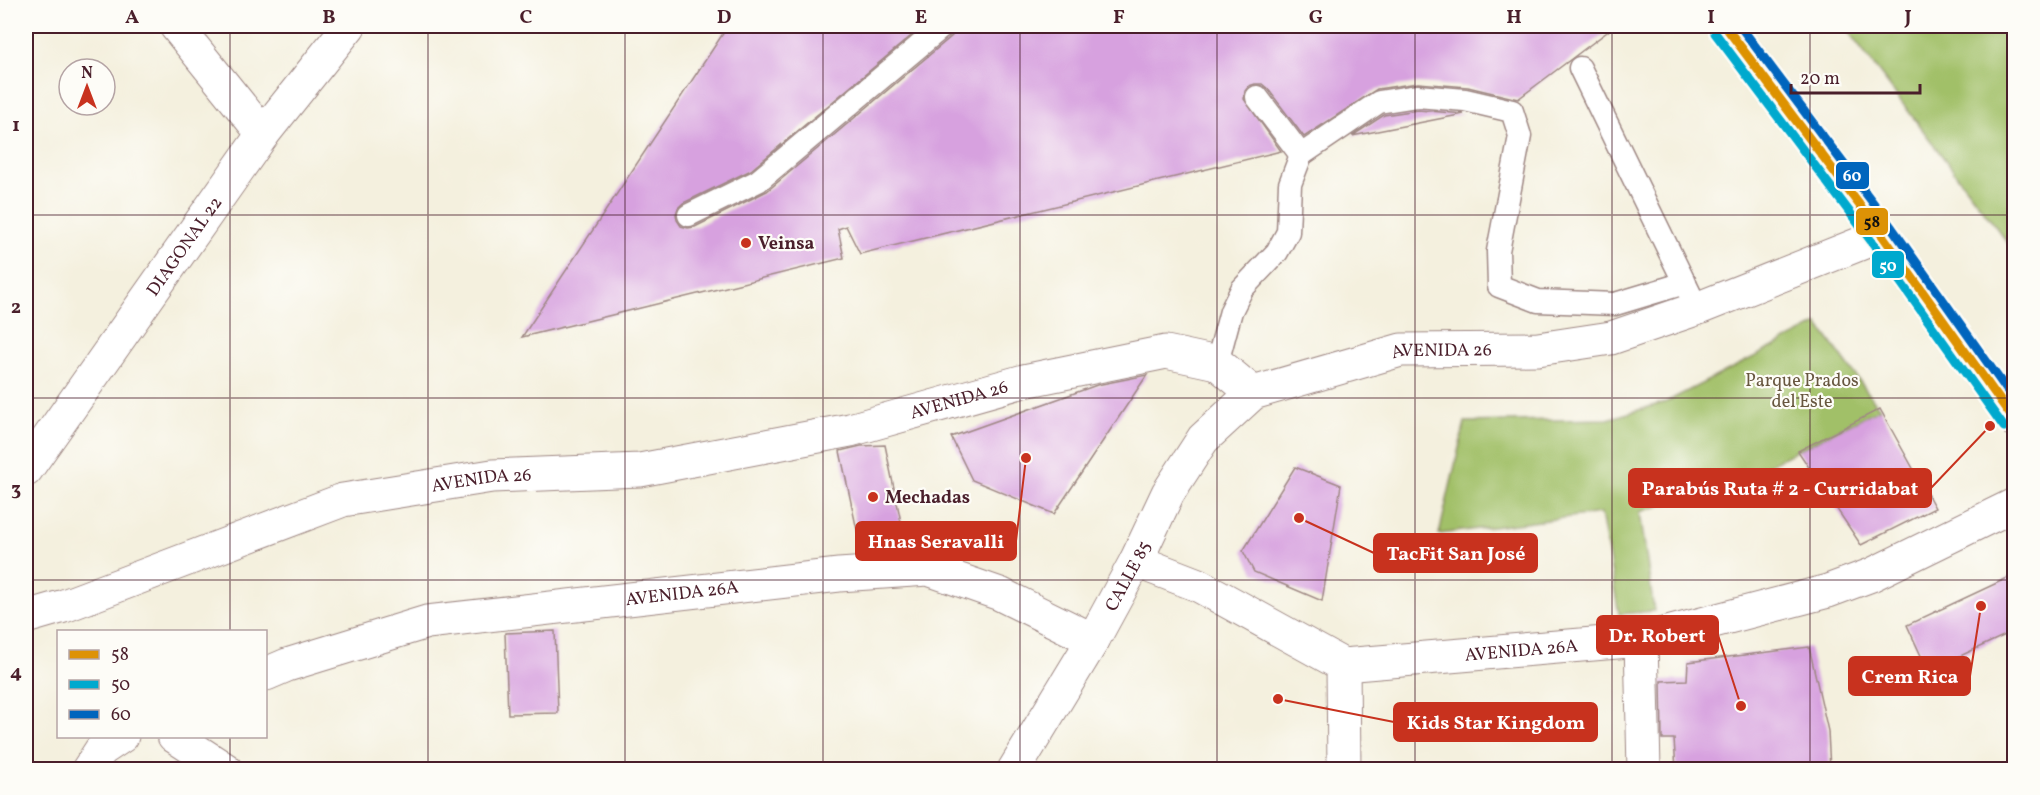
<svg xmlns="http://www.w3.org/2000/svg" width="2040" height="795" font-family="Vollkorn,serif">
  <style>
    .green { fill: #a1c067; stroke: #767049; stroke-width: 1.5 }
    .building { fill: #d7a1df }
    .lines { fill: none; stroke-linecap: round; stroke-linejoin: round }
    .service-casing { stroke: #9f8884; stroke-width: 25 }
    .minor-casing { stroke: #9f8884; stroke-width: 35 }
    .trunk-casing { stroke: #9f8884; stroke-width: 35 }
    .service { stroke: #fff; stroke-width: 22 }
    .minor { stroke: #fff; stroke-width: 33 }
    .trunk { stroke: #fff; stroke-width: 33 }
    .bus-1-casing { stroke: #fdfcf7; stroke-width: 14 }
    .bus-2-casing { stroke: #fdfcf7; stroke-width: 14 }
    .bus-3-casing { stroke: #fdfcf7; stroke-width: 14 }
    .bus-1 { stroke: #dd9206; stroke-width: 9 }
    .bus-2 { stroke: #00a9ce; stroke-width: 9 }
    .bus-3 { stroke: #0065bd; stroke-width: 9 }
    .grid { fill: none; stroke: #4a1f2b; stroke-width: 1.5; stroke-opacity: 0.55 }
    .poi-dot { fill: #c8321e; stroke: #fdfcf7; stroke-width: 2 }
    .labels { text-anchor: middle; stroke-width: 4.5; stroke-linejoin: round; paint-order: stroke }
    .poi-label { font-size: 18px; font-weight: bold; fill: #4a1f2b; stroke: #fdfcf7; text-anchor: start }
    .street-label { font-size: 18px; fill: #4a1f2b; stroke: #fdfcf7 }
    .park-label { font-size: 18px; fill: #685740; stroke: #fdfcf7 }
    .leader { fill: none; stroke: #c8321e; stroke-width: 2 }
    .callout-dot { fill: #c8321e; stroke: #fdfcf7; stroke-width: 2 }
    .callout { fill: #c8321e; stroke: #c8321e; stroke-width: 2 }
    .callout-label { font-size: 20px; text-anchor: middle; font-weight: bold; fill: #fff }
    .line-badge { stroke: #fdfcf7; stroke-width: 2 }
    .badge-label { font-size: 16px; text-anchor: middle; font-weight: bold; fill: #fff }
    .pale-badge-label { font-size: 16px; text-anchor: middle; font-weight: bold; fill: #111 }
    .neatline { fill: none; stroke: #4a1f2b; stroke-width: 2 }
    .grid-label { font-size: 20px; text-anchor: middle; font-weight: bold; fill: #4a1f2b }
  </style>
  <rect width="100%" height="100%" fill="#fdfcf7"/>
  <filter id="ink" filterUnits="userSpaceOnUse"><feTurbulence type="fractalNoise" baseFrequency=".0167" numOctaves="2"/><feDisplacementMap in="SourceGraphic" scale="12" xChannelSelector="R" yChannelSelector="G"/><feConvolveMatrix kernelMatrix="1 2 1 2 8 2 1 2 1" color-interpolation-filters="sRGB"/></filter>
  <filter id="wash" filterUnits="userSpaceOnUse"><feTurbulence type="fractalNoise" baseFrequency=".008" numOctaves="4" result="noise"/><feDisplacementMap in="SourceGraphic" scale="24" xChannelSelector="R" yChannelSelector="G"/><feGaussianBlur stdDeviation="1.35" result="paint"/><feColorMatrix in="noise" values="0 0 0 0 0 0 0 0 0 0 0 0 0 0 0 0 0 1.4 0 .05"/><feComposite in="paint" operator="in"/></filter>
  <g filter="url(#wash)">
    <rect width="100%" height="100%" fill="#f4f0de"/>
    <!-- green -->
    <g class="green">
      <path d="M1844 26H2014V251Z"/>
      <path d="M1818 324 1880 409 1734 482 1640 512 1654 611 1619 614 1601 513 1439 534 1465 422 1608 419 1666 402Z"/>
    </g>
    <g id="blocks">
      <!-- building -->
      <g class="building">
        <path d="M728 26H923L751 170 683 203 678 208 676 214 677 220 681 226 688 228 695 227 767 191 952 36 956 26H1615L1518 99 1468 87 1418 83 1377 89 1304 137 1268 89 1262 84H1255L1249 86 1245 91 1244 99 1281 151 860 254 846 226 838 229 844 258 522 337Z"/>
        <path d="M1418 110 1464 114 1352 136 1384 115Z"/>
        <path d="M1147 375 1054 514 972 480 951 437 1097 385Z"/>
        <path d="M1880 409 1935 508 1861 545 1798 451Z"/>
        <path d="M885 445 906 546 861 549 840 451 861 446Z"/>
        <path d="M1295 467 1341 485 1322 601 1254 572 1243 551Z"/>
        <path d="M2014 575V631L1928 671 1907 625Z"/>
        <path d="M555 631 558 713 508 714 505 633Z"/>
        <path d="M1809 647 1828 731 1830 770H1676L1674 739H1662L1661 681 1687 680 1688 662Z"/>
      </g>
    </g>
  </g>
  <g filter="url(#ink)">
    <use href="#blocks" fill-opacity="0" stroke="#9f8884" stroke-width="1.5"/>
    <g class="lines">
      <defs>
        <g id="service">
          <path d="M1580 68 1690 294"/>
          <path d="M1257 97 1301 155 1379 102 1417 96 1465 100 1512 111 1520 136 1498 251 1499 286 1538 301 1615 304 1685 283"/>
          <path d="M689 215 758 181 943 26"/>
          <path d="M1217 363 1231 311 1242 289 1277 252 1288 232 1290 184 1301 155"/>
        </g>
        <g id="minor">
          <path d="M176 26 263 134"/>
          <path id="s1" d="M26 470 263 134 349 26"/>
          <path id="s2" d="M1136 561 1198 585 1343 665 1641 640 1828 591 1871 575 2014 505"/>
          <path id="s3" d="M26 617 64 606 343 500 492 476 640 470 850 430 1024 381 1166 352 1217 363 1253 393"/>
          <path d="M1641 640 1644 770"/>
          <path d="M1343 665 1344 770"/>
          <path id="s4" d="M266 674 287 665 427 622 839 575 928 569 1000 594 1093 640"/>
          <path d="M174 736 226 770"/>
          <path d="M88 770 101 750 122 736"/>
          <path id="s5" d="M1014 770 1093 640 1136 561 1168 493 1203 439 1253 393 1401 350 1538 349 1611 338 1699 308 1882 235"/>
        </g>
        <path id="trunk" d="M1725 26 1882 235 2014 420"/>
      </defs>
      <!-- service casing -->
      <use href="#service" class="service-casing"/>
      <!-- minor casing -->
      <use href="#minor" class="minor-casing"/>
      <!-- trunk casing -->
      <use href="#trunk" class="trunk-casing"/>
      <!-- service -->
      <use href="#service" class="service"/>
      <!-- minor -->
      <use href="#minor" class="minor"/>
      <!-- trunk -->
      <use href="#trunk" class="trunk"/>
      <defs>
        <path id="bus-1" d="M1725 26 1882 235 2014 420"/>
        <path id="bus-2" d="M1715 33 1872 242 2004 427"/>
        <path id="bus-3" d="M1740 26 1892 228 2014 400"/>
      </defs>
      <!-- bus-1 casing -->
      <use href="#bus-1" class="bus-1-casing"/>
      <!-- bus-2 casing -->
      <use href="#bus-2" class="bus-2-casing"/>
      <!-- bus-3 casing -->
      <use href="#bus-3" class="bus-3-casing"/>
      <!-- bus-1 -->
      <use href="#bus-1" class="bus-1"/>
      <!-- bus-2 -->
      <use href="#bus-2" class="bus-2"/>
      <!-- bus-3 -->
      <use href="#bus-3" class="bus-3"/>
    </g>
  </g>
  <!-- grid -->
  <path class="grid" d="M230 26V632M428 26V770M625 26V770M823 26V770M1020 26V770M1217 26V770M1415 26V770M1612 26V770M1810 26V770M26 215H2014M26 398H2014M26 580H2014M230 736V770"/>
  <!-- markers -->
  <g class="poi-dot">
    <circle cx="746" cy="243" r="6"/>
    <circle cx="873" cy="497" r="6"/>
  </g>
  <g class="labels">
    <!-- poi labels -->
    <g class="poi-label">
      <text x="758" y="249">Veinsa</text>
      <text x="885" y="503">Mechadas</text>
    </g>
    <!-- street labels -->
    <g class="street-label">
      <text dy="6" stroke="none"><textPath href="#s1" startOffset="274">DIAGONAL 22</textPath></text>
      <text dy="6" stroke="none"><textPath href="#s5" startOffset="644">AVENIDA 26</textPath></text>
      <text dy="6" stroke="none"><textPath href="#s3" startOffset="964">AVENIDA 26</textPath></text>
      <text dy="6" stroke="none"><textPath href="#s3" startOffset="478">AVENIDA 26</textPath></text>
      <text dy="6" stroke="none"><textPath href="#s5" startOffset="225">CALLE 85</textPath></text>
      <text dy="6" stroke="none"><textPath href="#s4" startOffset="426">AVENIDA 26A</textPath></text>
      <text dy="6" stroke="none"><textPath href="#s2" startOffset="411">AVENIDA 26A</textPath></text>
    </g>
    <!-- park labels -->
    <g class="park-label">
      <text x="1802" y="386">Parque Prados<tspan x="1802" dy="21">del Este</tspan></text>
    </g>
  </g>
  <!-- callouts -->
  <path class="leader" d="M1990 426L1931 488M1026 458L1016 541M1299 518L1374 553M1741 706L1718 635M1981 606L1970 676M1278 699L1394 722"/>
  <g class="callout-dot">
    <circle cx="1990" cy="426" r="6"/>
    <circle cx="1026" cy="458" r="6"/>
    <circle cx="1299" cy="518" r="6"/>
    <circle cx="1741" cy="706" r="6"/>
    <circle cx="1981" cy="606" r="6"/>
    <circle cx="1278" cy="699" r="6"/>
  </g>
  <g class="callout">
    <rect x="1629" y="469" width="302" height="38" rx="6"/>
    <rect x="856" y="522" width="160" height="38" rx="6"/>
    <rect x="1374" y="534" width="163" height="38" rx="6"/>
    <rect x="1597" y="616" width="121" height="38" rx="6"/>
    <rect x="1849" y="657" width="121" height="38" rx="6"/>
    <rect x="1394" y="703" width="203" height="38" rx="6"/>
  </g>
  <g class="callout-label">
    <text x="1780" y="495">Parabús Ruta # 2 - Curridabat</text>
    <text x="936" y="548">Hnas Seravalli</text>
    <text x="1456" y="560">TacFit San José</text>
    <text x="1657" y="642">Dr. Robert</text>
    <text x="1910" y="683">Crem Rica</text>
    <text x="1496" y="729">Kids Star Kingdom</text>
  </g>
  <g class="line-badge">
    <rect x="1835" y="161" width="35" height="29" rx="6" fill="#0065bd"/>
    <rect x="1855" y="207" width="34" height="29" rx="6" fill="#dd9206"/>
    <rect x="1871" y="250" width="34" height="29" rx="6" fill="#00a9ce"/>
  </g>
  <g class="badge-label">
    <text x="1852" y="181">60</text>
    <text x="1888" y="271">50</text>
  </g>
  <g class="pale-badge-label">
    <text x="1872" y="227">58</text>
  </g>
  <!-- margin -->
  <rect width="2040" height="795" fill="none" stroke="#fdfcf7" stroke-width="66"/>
  <!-- legend -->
  <rect x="57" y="630" width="210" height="108" fill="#fdfcf7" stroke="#b5a4a5" stroke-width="1.5"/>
  <rect x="69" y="650" width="30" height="9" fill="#dd9206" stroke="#b5a4a5" stroke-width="1.5"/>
  <text x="111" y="660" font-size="18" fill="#4a1f2b">58</text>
  <rect x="69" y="680" width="30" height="9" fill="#00a9ce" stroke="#b5a4a5" stroke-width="1.5"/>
  <text x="111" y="690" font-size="18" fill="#4a1f2b">50</text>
  <rect x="69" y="710" width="30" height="9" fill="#0065bd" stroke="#b5a4a5" stroke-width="1.5"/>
  <text x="111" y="720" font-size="18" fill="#4a1f2b">60</text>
  <!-- north arrow -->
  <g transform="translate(87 87)"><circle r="28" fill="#fdfcf7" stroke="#b5a4a5" stroke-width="1.5"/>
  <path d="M0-4.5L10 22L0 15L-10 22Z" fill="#c8321e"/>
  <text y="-9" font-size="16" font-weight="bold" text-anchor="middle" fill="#4a1f2b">N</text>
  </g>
  <!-- scale -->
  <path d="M1791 84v9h129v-9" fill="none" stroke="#4a1f2b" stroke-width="3"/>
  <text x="1800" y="84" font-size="18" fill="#4a1f2b" stroke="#fdfcf7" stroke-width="4.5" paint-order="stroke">20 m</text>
  <rect x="33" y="33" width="1974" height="729" class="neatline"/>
  <g class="grid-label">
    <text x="132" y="23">A</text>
    <text x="329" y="23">B</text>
    <text x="526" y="23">C</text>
    <text x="724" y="23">D</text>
    <text x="921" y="23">E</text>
    <text x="1119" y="23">F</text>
    <text x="1316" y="23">G</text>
    <text x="1514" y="23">H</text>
    <text x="1711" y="23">I</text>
    <text x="1908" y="23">J</text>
    <text x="16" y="131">1</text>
    <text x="16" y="313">2</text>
    <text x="16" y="495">3</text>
    <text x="16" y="678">4</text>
  </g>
</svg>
